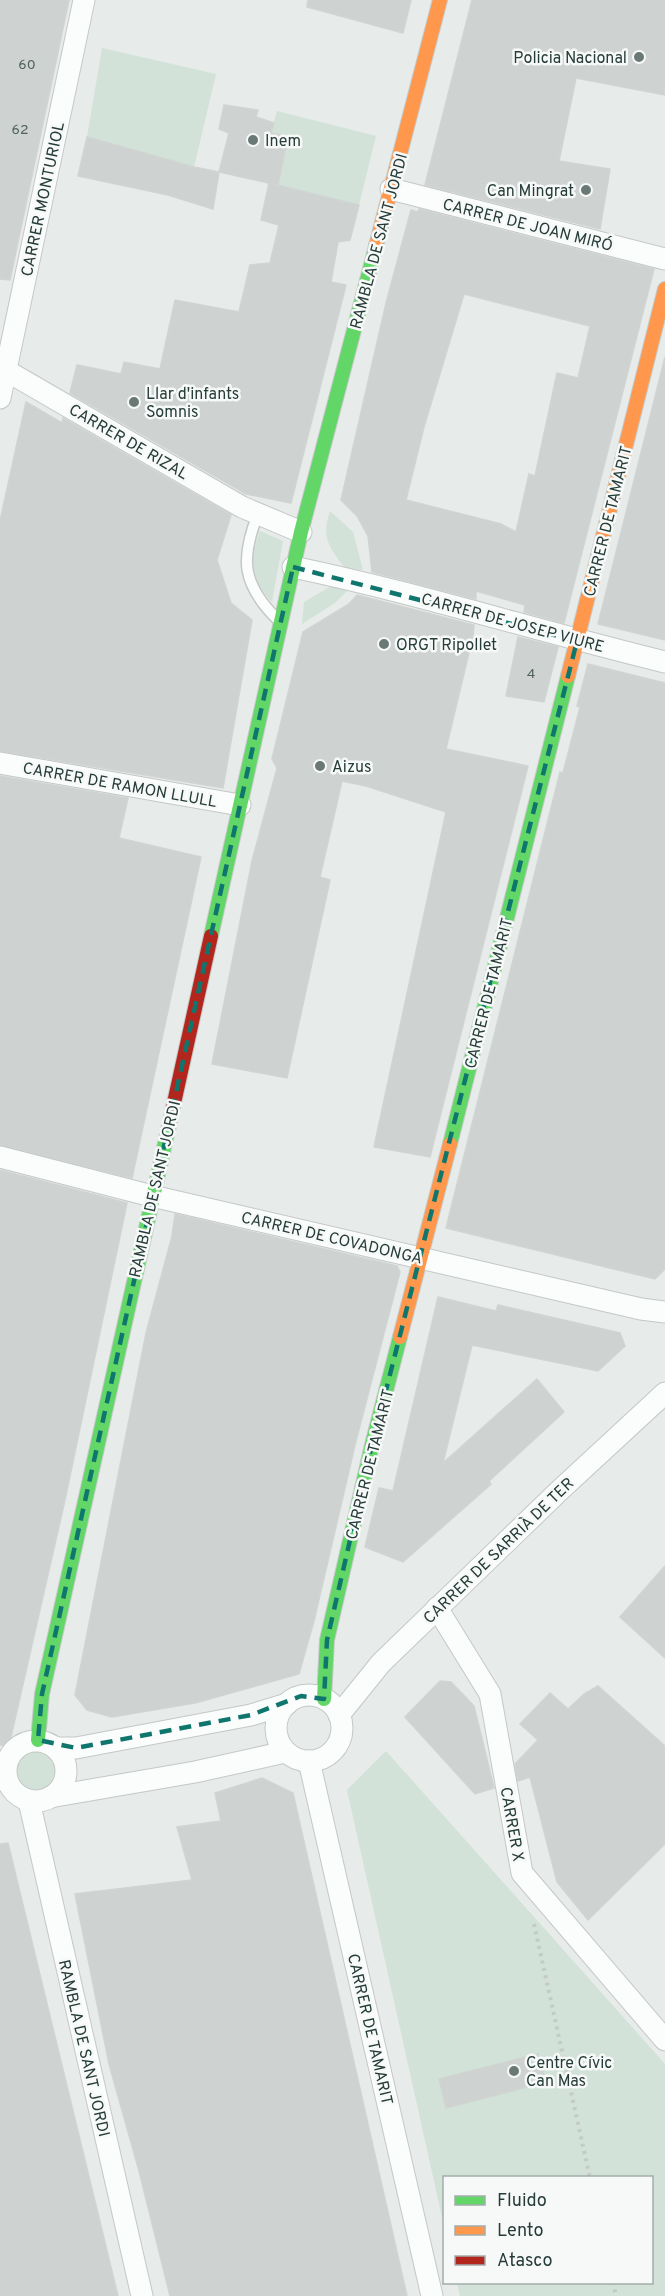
<svg xmlns="http://www.w3.org/2000/svg" width="665" height="2296" font-family="Overpass,sans-serif">
  <style>
    .green { fill: #d2e2d8 }
    .building { fill: #ced2d1; stroke: #d0d4d2; stroke-width: 1.5; fill-rule: evenodd }
    .lines { fill: none; stroke-linecap: round; stroke-linejoin: round }
    .lane-casing { stroke: #c4c8c6; stroke-width: 13 }
    .street-casing { stroke: #c4c8c6; stroke-width: 23 }
    .fast-casing { stroke: #c4c9c7; stroke-width: 16 }
    .slow-casing { stroke: #c4c9c7; stroke-width: 16 }
    .jam-casing { stroke: #c4c9c7; stroke-width: 16 }
    .path { stroke: #c3cac8; stroke-width: 4; stroke-dasharray: 3 4.5; stroke-linecap: butt }
    .lane { stroke: #fbfcfc; stroke-width: 10 }
    .street { stroke: #fbfcfc; stroke-width: 21 }
    .fast { stroke: #63d668; stroke-width: 14 }
    .slow { stroke: #ff974d; stroke-width: 14 }
    .jam { stroke: #b3261e; stroke-width: 14 }
    .marked { fill: none; stroke: #0f766e; stroke-width: 4.5; stroke-dasharray: 12 8; stroke-linejoin: round }
    .poi-dot { fill: #6a7976; stroke: #f6f9f8; stroke-width: 2 }
    .labels { text-anchor: middle; stroke-width: 5; stroke-linejoin: round; paint-order: stroke }
    .number-label { font-size: 14px; fill: #51625f }
    .poi-label { font-size: 16px; fill: #263c38; stroke: #f6f9f8; text-anchor: start }
    .street-label { font-size: 16px; fill: #263c38; stroke: #f6f9f8 }
  </style>
  <rect width="100%" height="100%" fill="#e7ebe9"/>
  <!-- green -->
  <g class="green">
    <path d="M102 48 216 74 194 167 87 137Z"/>
    <path d="M277 111 376 136 359 205 269 183 275 157 284 159 286 147 278 145 271 133Z"/>
    <path d="M330 511 353 532 363 570 345 568C329 547 321 538 330 511Z"/>
    <path d="M260 531 283 541 272 602C250 578 249 561 260 531Z"/>
    <path d="M333 585 351 587 335 603 302 624 304 602Z"/>
    <circle cx="37" cy="1770" r="20"/>
    <path d="M386 1751 665 2064V2296H460L457 2283 652 2282V2178H444V2226L347 1790Z"/>
  </g>
  <!-- building -->
  <g class="building">
    <path d="M0 0H69L10 280 0 279Z"/>
    <path d="M308 0H411L403 33 307 7Z"/>
    <path d="M472 0H665V95L576 78 559 161 610 169 600 229 425 185Z"/>
    <path d="M224 105 258 110 256 117 274 123 271 133 280 135 278 145 286 146 278 185 219 172 229 133 219 129Z"/>
    <path d="M87 137 194 167 219 172 213 209 168 195 78 176Z"/>
    <path d="M269 183 359 205 350 240 338 242 331 282 346 285 291 503 246 494 70 393 77 365 121 374 124 362 160 369 175 300 239 312 250 265 270 263 279 225 261 220Z"/>
    <path d="M419 209 654 269 564 623 524 612 525 605 476 591V599L372 572 368 536 357 516 341 500 386 303 411 210 418 212ZM464 294 590 326 578 378 557 373 535 476 529 474 516 532 501 524 406 500 424 427Z"/>
    <path d="M665 357V640L598 624Z"/>
    <path d="M26 402 62 423 63 418 231 515 217 560 231 603 252 620 223 788 0 751V521Z"/>
    <path d="M357 595 474 625 473 636 446 749 528 766 430 1157 374 1147 446 812 366 786 342 781 320 877 330 880 287 1078 212 1064 252 861 277 768 272 759 303 632 349 604Z"/>
    <path d="M518 637 558 647 544 702 506 696Z"/>
    <path d="M588 664 665 683V1269L655 1279 446 1228 560 772 563 773 580 707 577 706Z"/>
    <path d="M0 776 128 798 119 838 201 857 132 1178 0 1145Z"/>
    <path d="M0 1170 127 1203 65 1500 9 1746 0 1745Z"/>
    <path d="M175 1214 397 1266 400 1272 356 1441 314 1621 299 1674 195 1703 112 1717 87 1710 75 1695 146 1333 172 1236Z"/>
    <path d="M438 1297 496 1311 498 1305 620 1333 625 1346 598 1371 472 1345 443 1463 537 1379 564 1412 489 1481 491 1484 403 1562 365 1547 379 1488 393 1491Z"/>
    <path d="M665 1566V1658L620 1617Z"/>
    <path d="M440 1681 451 1682 474 1706 494 1788 475 1794 405 1717Z"/>
    <path d="M598 1686 665 1746V1844L588 1920 557 1882 530 1777 518 1781 515 1764 538 1740 520 1724 550 1693 568 1709 584 1694Z"/>
    <path d="M262 1778 293 1793 407 2296H170L139 2171 109 2064 75 1894 192 1880 177 1827 221 1821 215 1793Z"/>
    <path d="M8 1843 118 2296H0V1844Z"/>
    <path d="M538 2054 546 2082 446 2108 439 2079Z"/>
  </g>
  <g class="lines">
    <defs>
      <path id="lane" d="M258 514C240 559 242 584 277 619"/>
      <g id="street">
        <path d="M391 189 665 259"/>
        <path d="M0 367 242 507 301 532"/>
        <path d="M0 398 84 0"/>
        <path d="M293 567C418 593 541 632 665 662"/>
        <path d="M0 763 240 805"/>
        <path d="M0 1157 152 1196 641 1309 665 1312"/>
        <path d="M437 1608 490 1694 522 1873 665 2040"/>
        <circle cx="309" cy="1728" r="33"/>
        <path d="M339 1715 381 1663 559 1491 665 1393"/>
        <circle cx="36" cy="1771" r="30"/>
        <path d="M56 1748H76L251 1715 287 1704"/>
        <path d="M309 1761 432 2296"/>
        <path d="M50 1797 195 1772 285 1752"/>
        <path d="M29 1801 142 2296"/>
      </g>
      <g id="fast">
        <path d="M211 936 301 532 376 246"/>
        <path d="M450 1144 568 676"/>
        <path d="M324 1699 327 1640 372 1445 400 1337"/>
        <path d="M38 1740 42 1694 170 1121"/>
      </g>
      <g id="slow">
        <path d="M376 246 440 0"/>
        <path d="M568 676 665 289"/>
        <path d="M400 1337 450 1144"/>
      </g>
      <path id="jam" d="M170 1121 211 936"/>
    </defs>
    <!-- lane casing -->
    <use href="#lane" class="lane-casing"/>
    <!-- street casing -->
    <use href="#street" class="street-casing"/>
    <!-- fast casing -->
    <use href="#fast" class="fast-casing"/>
    <!-- slow casing -->
    <use href="#slow" class="slow-casing"/>
    <!-- jam casing -->
    <use href="#jam" class="jam-casing"/>
    <!-- path -->
    <g class="path">
      <path d="M534 1924 590 2178"/>
      <path d="M613 2282 616 2296"/>
    </g>
    <!-- lane -->
    <use href="#lane" class="lane"/>
    <!-- street -->
    <use href="#street" class="street"/>
    <!-- fast -->
    <use href="#fast" class="fast"/>
    <!-- slow -->
    <use href="#slow" class="slow"/>
    <!-- jam -->
    <use href="#jam" class="jam"/>
  </g>
  <!-- marked area -->
  <path class="marked" d="M293 567 577 641 372 1445 327 1640 324 1699 301 1696 251 1715 76 1748 38 1740 42 1694Z"/>
  <!-- markers -->
  <g class="poi-dot">
    <circle cx="639" cy="57" r="6"/>
    <circle cx="253" cy="140" r="6"/>
    <circle cx="586" cy="190" r="6"/>
    <circle cx="134" cy="402" r="6"/>
    <circle cx="384" cy="644" r="6"/>
    <circle cx="320" cy="766" r="6"/>
    <circle cx="514" cy="2071" r="6"/>
  </g>
  <g class="labels">
    <!-- number labels -->
    <g class="number-label">
      <text x="27" y="69">60</text>
      <text x="20" y="134">62</text>
      <text x="531" y="678">4</text>
    </g>
    <!-- poi labels -->
    <g class="poi-label">
      <text x="627" y="63" text-anchor="end">Policia Nacional</text>
      <text x="265" y="146">Inem</text>
      <text x="574" y="196" text-anchor="end">Can Mingrat</text>
      <text x="146" y="399">Llar d'infants<tspan x="146" dy="18">Somnis</tspan></text>
      <text x="396" y="650">ORGT Ripollet</text>
      <text x="332" y="772">Aizus</text>
      <text x="526" y="2068">Centre Cívic<tspan x="526" dy="18">Can Mas</tspan></text>
    </g>
    <!-- street labels -->
    <g class="street-label">
      <text transform="translate(42 199) rotate(-78)" y="6">CARRER MONTURIOL</text>
      <text transform="translate(528 224) rotate(14)" y="6">CARRER DE JOAN MIRÓ</text>
      <text transform="translate(378 241) rotate(-75)" y="6">RAMBLA DE SANT JORDI</text>
      <text transform="translate(129 441) rotate(30)" y="6">CARRER DE RIZAL</text>
      <text transform="translate(607 521) rotate(-76)" y="6">CARRER DE TAMARIT</text>
      <text transform="translate(513 622) rotate(15)" y="6">CARRER DE JOSEP VIURE</text>
      <text transform="translate(120 784) rotate(10)" y="6">CARRER DE RAMON LLULL</text>
      <text transform="translate(488 993) rotate(-76)" y="6">CARRER DE TAMARIT</text>
      <text transform="translate(154 1189) rotate(-77)" y="6">RAMBLA DE SANT JORDI</text>
      <text transform="translate(332 1237) rotate(13)" y="6">CARRER DE COVADONGA</text>
      <text transform="translate(369 1464) rotate(-76)" y="6">CARRER DE TAMARIT</text>
      <text transform="translate(498 1550) rotate(-44)" y="6">CARRER DE SARRIÀ DE TER</text>
      <text transform="translate(513 1824) rotate(80)" y="6">CARRER X</text>
      <text transform="translate(371 2029) rotate(77)" y="6">CARRER DE TAMARIT</text>
      <text transform="translate(85 2048) rotate(77)" y="6">RAMBLA DE SANT JORDI</text>
    </g>
  </g>
  <!-- legend -->
  <rect x="443" y="2176" width="210" height="108" fill="#f6f9f8" stroke="#a3adab" stroke-width="1.5"/>
  <rect x="455" y="2196" width="30" height="9" fill="#63d668" stroke="#a3adab" stroke-width="1.5"/>
  <text x="497" y="2206" font-size="18" fill="#263c38">Fluido</text>
  <rect x="455" y="2226" width="30" height="9" fill="#ff974d" stroke="#a3adab" stroke-width="1.5"/>
  <text x="497" y="2236" font-size="18" fill="#263c38">Lento</text>
  <rect x="455" y="2256" width="30" height="9" fill="#b3261e" stroke="#a3adab" stroke-width="1.5"/>
  <text x="497" y="2266" font-size="18" fill="#263c38">Atasco</text>
</svg>
